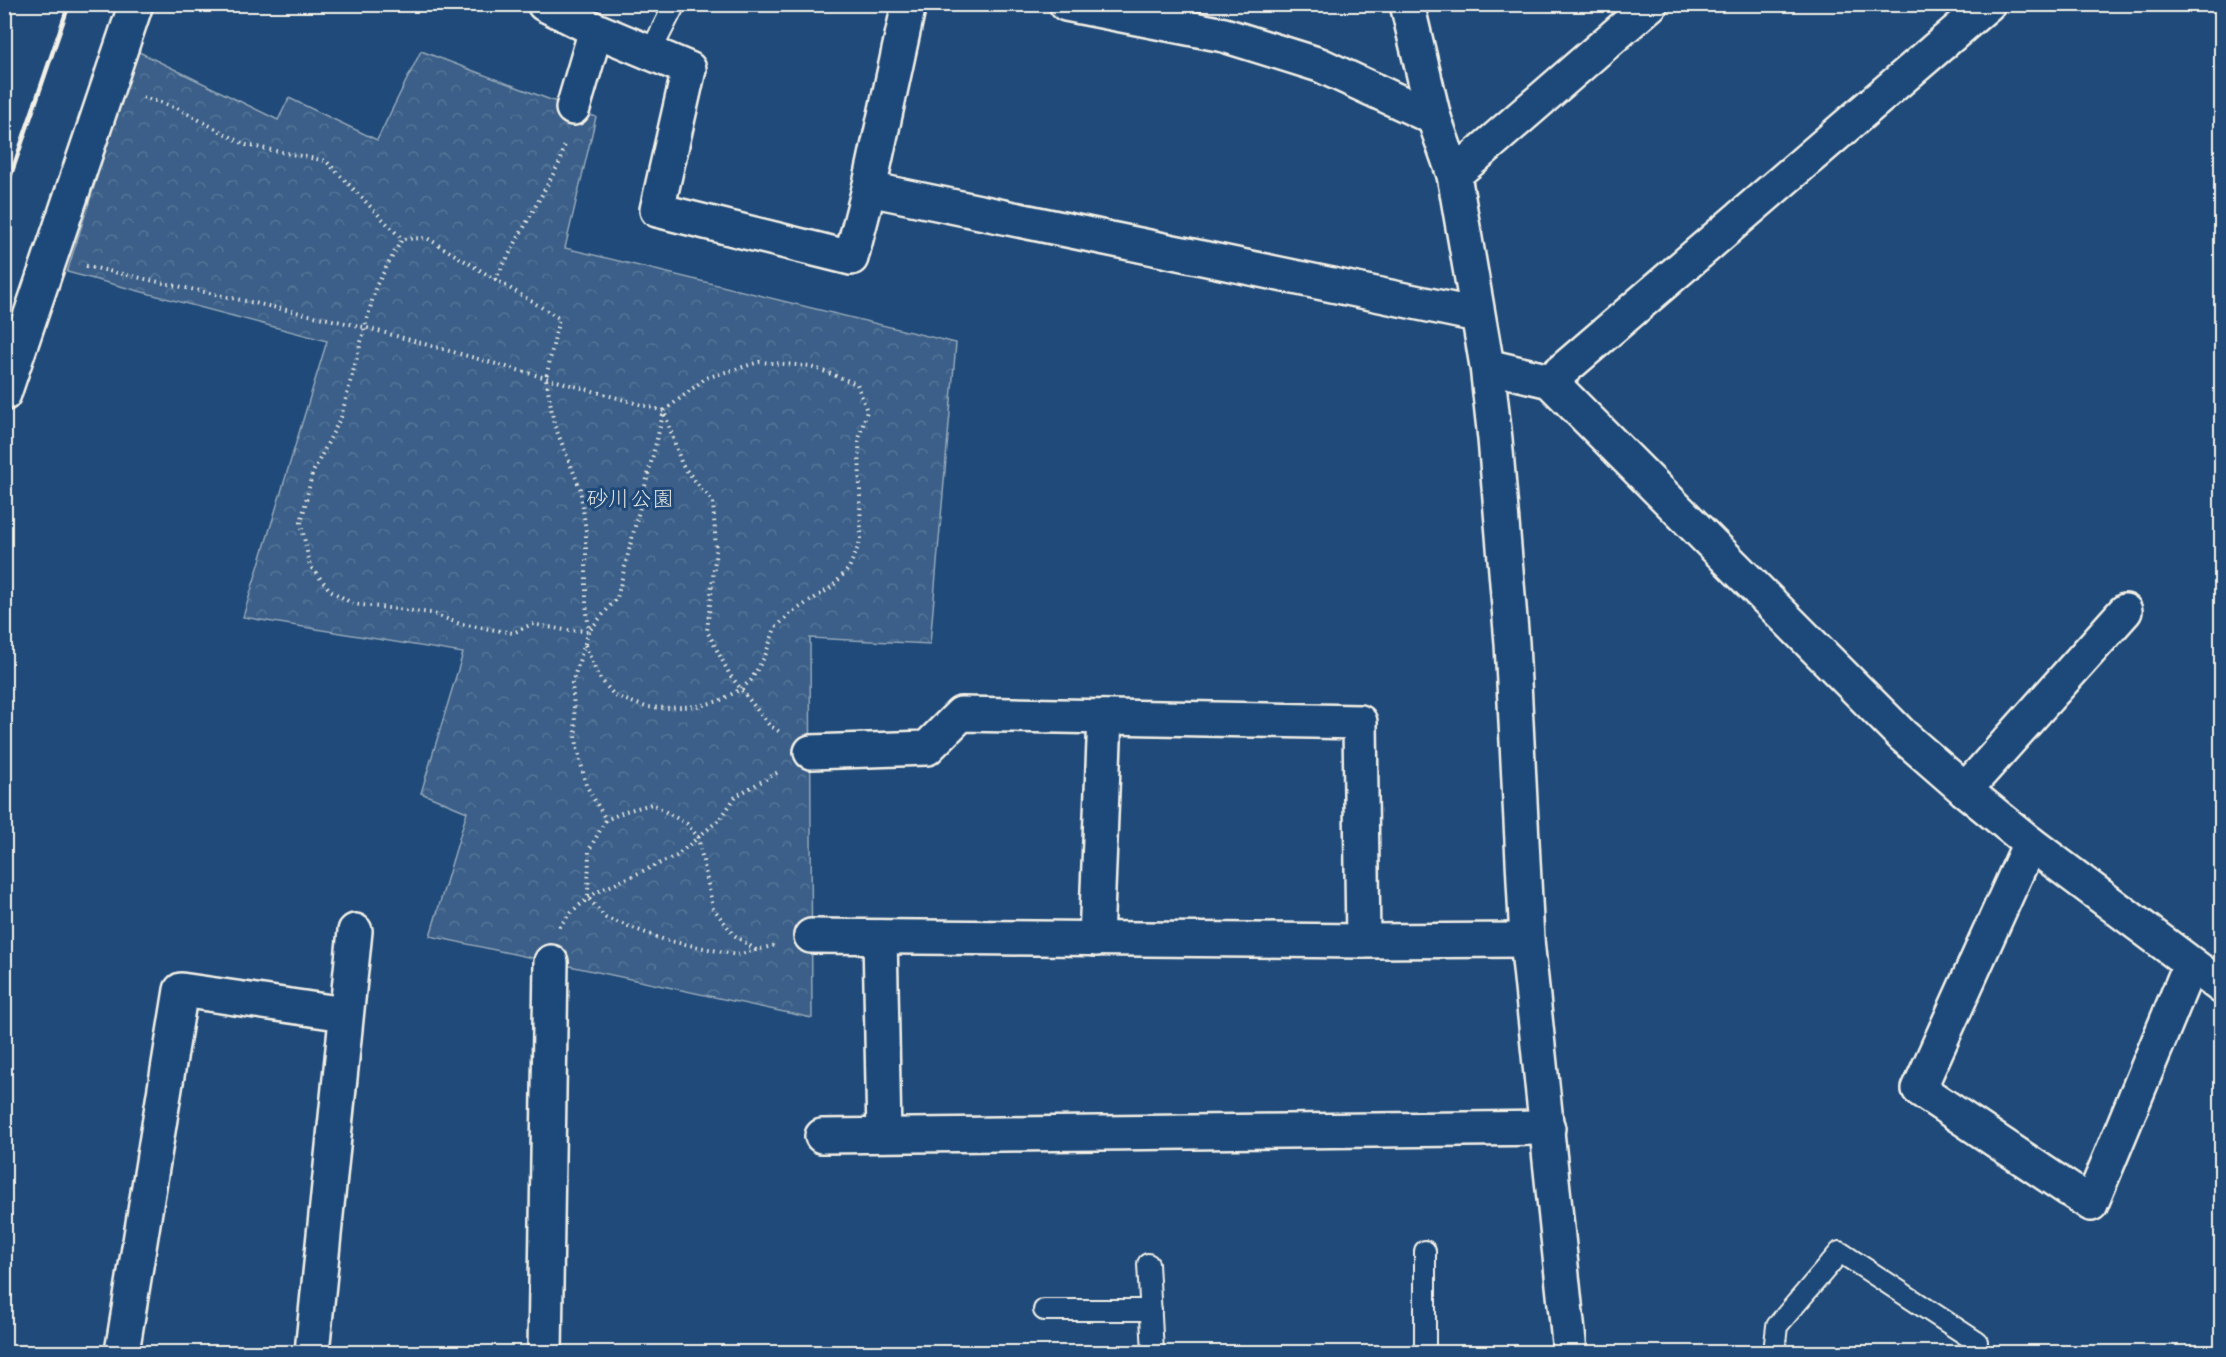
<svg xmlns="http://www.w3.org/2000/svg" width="2226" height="1357" font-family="'Gochi Hand','Klee One',sans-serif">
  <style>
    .park { fill: url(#park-crowns); stroke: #97a8b8; stroke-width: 1.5 }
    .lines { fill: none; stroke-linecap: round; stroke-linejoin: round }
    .service-casing { stroke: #f4f1e8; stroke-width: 24 }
    .minor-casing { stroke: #f4f1e8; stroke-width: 38 }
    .tertiary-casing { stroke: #f4f1e8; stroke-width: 38 }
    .path { stroke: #f4f1e8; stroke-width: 4; stroke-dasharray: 1.5 4.5; stroke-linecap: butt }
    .service { stroke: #1f4a7a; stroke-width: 20 }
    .minor { stroke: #1f4a7a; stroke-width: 33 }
    .tertiary { stroke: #1f4a7a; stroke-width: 33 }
    .rail { stroke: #f4f1e8; stroke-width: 4.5 }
    .labels { text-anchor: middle; stroke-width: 6; stroke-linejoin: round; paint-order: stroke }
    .park-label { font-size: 22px; fill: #e1e2de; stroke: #1f4a7a }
  </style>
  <defs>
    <pattern id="park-crowns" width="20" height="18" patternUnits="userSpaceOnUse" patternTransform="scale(1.5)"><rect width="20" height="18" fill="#3a5f88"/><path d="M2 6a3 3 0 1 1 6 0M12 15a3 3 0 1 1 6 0" fill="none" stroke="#577699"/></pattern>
  </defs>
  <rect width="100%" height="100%" fill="#1f4a7a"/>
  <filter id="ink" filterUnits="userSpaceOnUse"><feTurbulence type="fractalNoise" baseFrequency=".0167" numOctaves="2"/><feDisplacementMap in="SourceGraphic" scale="12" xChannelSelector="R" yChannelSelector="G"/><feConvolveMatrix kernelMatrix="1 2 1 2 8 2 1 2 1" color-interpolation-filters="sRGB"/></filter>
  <g filter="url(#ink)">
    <!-- park -->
    <path class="park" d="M137 51 278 120 289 98 377 140 421 51 596 117 565 248 956 343 930 644 810 638 812 1018 430 936 467 812 421 793 463 653 243 617 327 341 67 272Z"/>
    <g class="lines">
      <defs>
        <g id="service">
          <path d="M650 53 675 4"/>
          <path d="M1425 1251V1352"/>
          <path d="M1148 1264 1153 1352"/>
          <path d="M1044 1310H1151"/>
          <path d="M1774 1352 1777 1326 1840 1252 1977 1342 1976 1352"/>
        </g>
        <g id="minor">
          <path d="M544 4 596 30 689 69 657 210 851 258 869 189 1477 315"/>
          <path d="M1066 4 1224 35 1320 65 1434 118"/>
          <path d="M1407 4 1434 118 1454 175 1487 366 1495 439 1512 643 1527 940 1570 1352"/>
          <path d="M573 108 596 30"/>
          <path d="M1454 175 1651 4"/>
          <path d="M869 189 909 4"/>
          <path d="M1487 366 1550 381 1902 735 1965 790 2030 843 2222 987"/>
          <path d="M1550 381 1988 4"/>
          <path d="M811 752 927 748 961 714 1360 722 1363 941"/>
          <path d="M1965 790 2125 611"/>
          <path d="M2030 843 1919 1089 2091 1204 2190 965"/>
          <path d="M811 936 1363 941 1527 940"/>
          <path d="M880 937 884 1135"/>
          <path d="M1096 939 1105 717"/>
          <path d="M822 1136 1548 1128"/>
          <path d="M122 1352 181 990 345 1014"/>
          <path d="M312 1352 355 931"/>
          <path d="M545 1352 551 962"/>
        </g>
        <path id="tertiary" d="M4 394 136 4"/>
      </defs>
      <!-- service casing -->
      <use href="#service" class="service-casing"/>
      <!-- minor casing -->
      <use href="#minor" class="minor-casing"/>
      <!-- tertiary casing -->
      <use href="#tertiary" class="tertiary-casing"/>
      <!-- path -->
      <g class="path">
        <path d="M143 97 177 108 246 145 326 161 402 239"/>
        <path d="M86 266 364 327 664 411 682 465 713 502 716 550 707 631 730 675 769 725 780 732"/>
        <path d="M495 280 561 160 565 144"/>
        <path d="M585 645 598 676 615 696 646 707 666 708 699 706 719 701 741 689 751 680 765 656 775 628 791 613 832 587 849 568 861 540 859 439 867 411 857 384 810 366 759 362 706 378 664 411 617 598 589 631 565 630 532 624 513 633 460 624 431 613 353 604 330 590 310 566 301 523 312 474 341 417 376 286 402 239 427 238 559 318 546 378 554 424 580 488 586 531V603L589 631 572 683 577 746 586 785 606 820"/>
        <path d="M559 927 572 911 597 892 676 856 721 818 736 796 780 771"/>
        <path d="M756 950 734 935 713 908 698 837 687 824 652 804 626 811 606 820 589 850 588 898 606 918 665 940 737 955 776 945"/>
      </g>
      <!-- service -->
      <use href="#service" class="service"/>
      <!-- minor -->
      <use href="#minor" class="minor"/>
      <!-- tertiary -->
      <use href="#tertiary" class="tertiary"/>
      <!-- rail -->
      <path class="rail" d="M4 195 69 4"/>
    </g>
  </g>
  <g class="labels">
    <!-- park labels -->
    <g class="park-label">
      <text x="630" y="506">砂川公園</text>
    </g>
  </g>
  <!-- margin -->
  <rect width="2226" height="1357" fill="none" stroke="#1f4a7a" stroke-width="24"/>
  <rect x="12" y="12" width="2202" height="1333" fill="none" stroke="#f4f1e8" stroke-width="2" filter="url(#ink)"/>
</svg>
